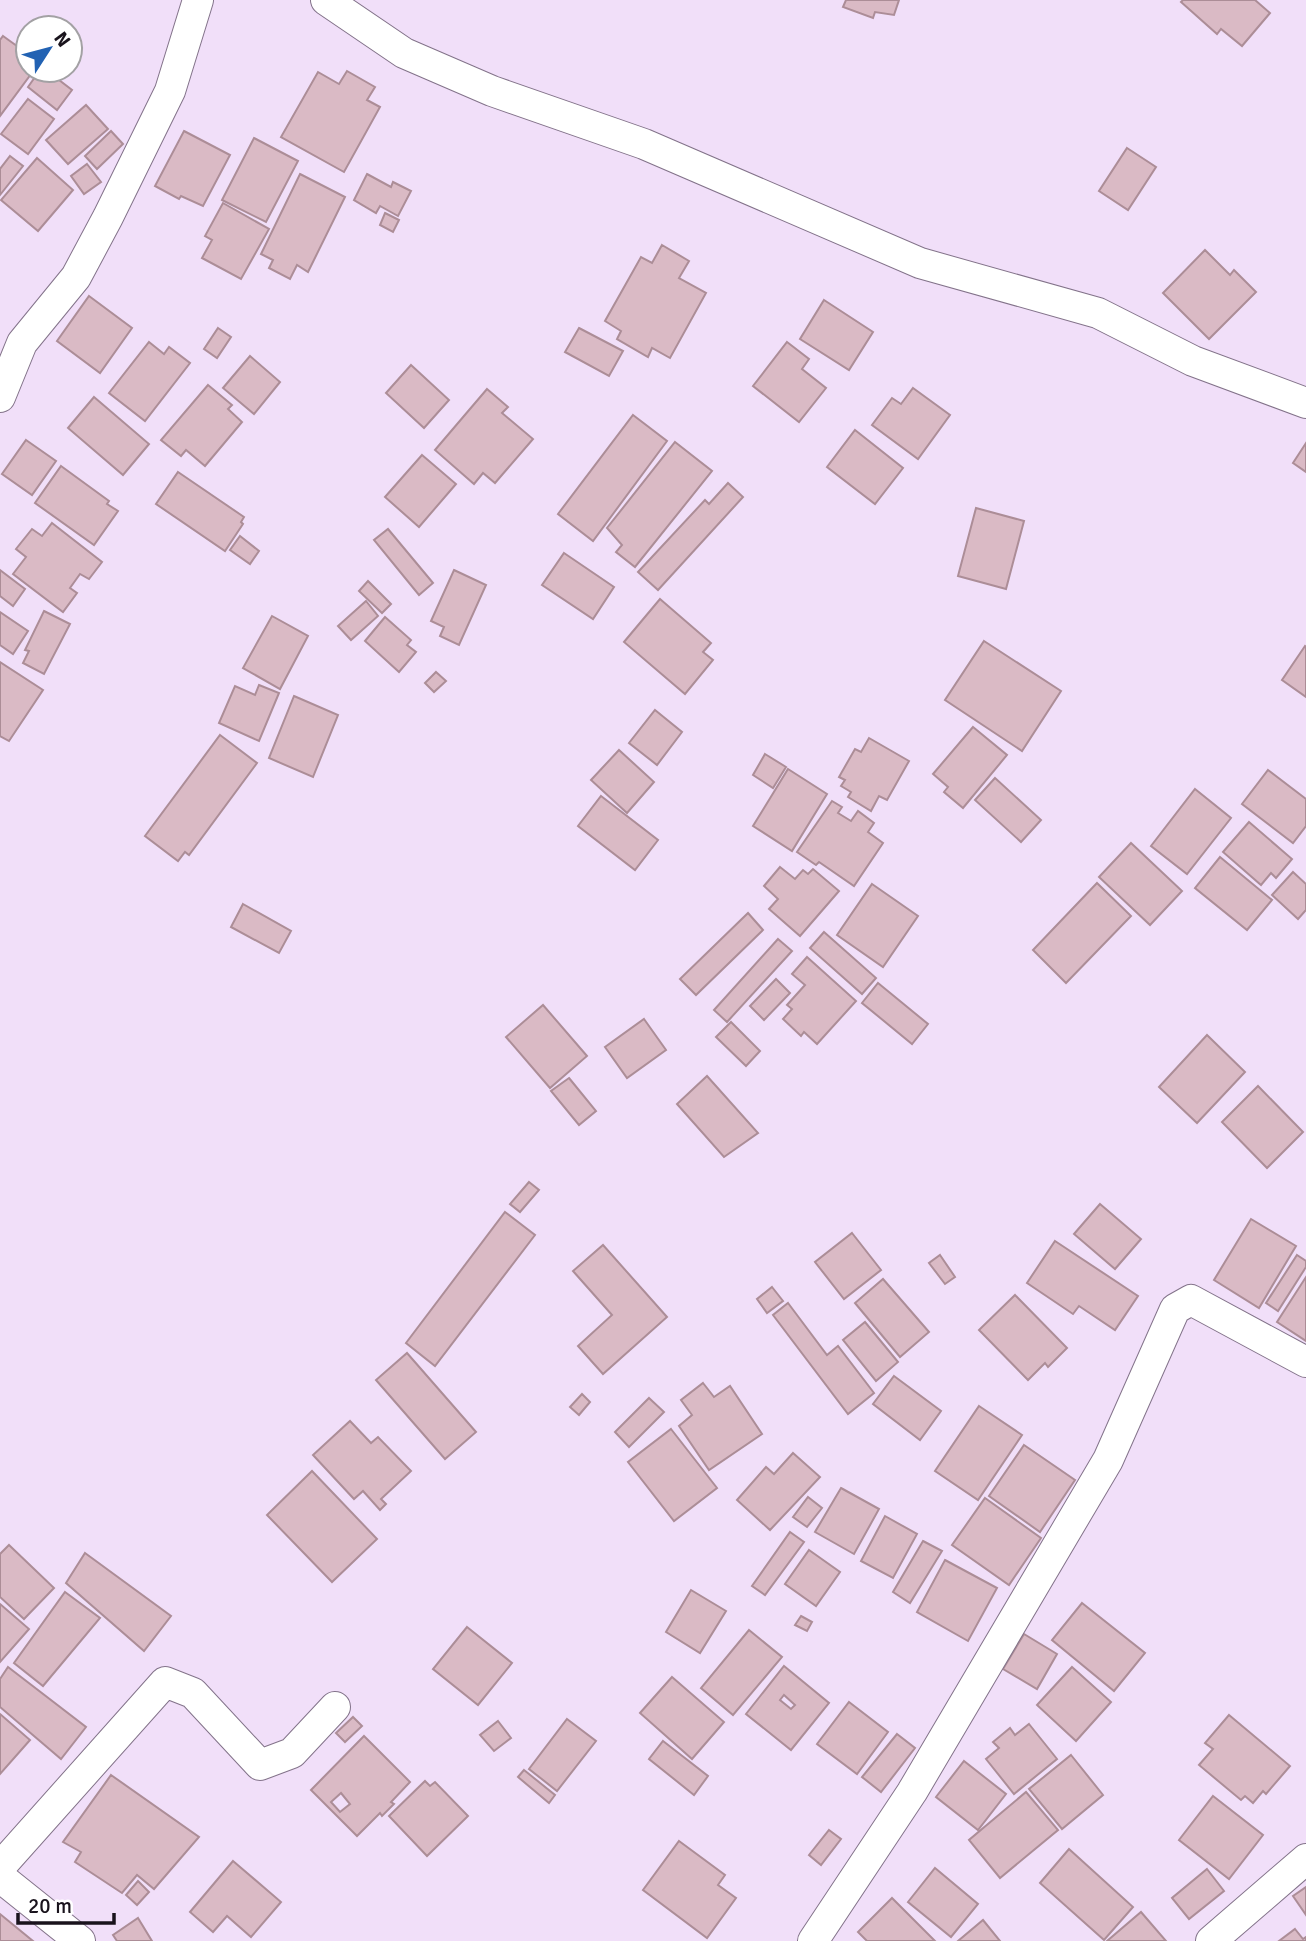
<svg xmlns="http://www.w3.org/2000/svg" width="1306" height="1941" font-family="Signika,sans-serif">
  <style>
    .building { fill: #dabac5; stroke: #ac8d97; stroke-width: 2; fill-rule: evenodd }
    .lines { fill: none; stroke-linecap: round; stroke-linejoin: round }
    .minor-casing { stroke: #83738a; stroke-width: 32 }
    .minor { stroke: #fff; stroke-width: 30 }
  </style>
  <rect width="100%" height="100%" fill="#f1dff9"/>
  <!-- building -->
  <g class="building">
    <path d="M846 0H899L894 15 875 12 873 18 843 7Z"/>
    <path d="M1183 0H1255L1270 13 1242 46 1221 29 1217 34 1181 2Z"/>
    <path d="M3 36 28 54V70H34L0 116V40Z"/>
    <path d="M40 70H46L72 90 57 110 28 87Z"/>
    <path d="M347 71 375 87 367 100 380 107 344 172 281 137 318 72 339 84Z"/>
    <path d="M28 99 54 119 28 154 1 134Z"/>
    <path d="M86 105 108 129 68 164 46 140Z"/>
    <path d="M111 131 123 144 97 169 85 156Z"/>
    <path d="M184 131 230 155 203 206 181 196 179 199 155 186Z"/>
    <path d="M254 138 298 161 266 222 222 200Z"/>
    <path d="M1127 148 1156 167 1128 210 1099 191Z"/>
    <path d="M10 156 23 166 0 195V169Z"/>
    <path d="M37 158 73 190 38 231 1 200Z"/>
    <path d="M87 164 101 182 84 194 71 176Z"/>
    <path d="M300 174 345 197 308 272 297 265 290 279 269 268 273 260 261 254Z"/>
    <path d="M367 174 391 187 393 182 411 191 398 216 380 206 376 213 354 200Z"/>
    <path d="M223 203 269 229 241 279 202 258 212 240 205 236Z"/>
    <path d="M385 213 399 220 393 232 380 225Z"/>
    <path d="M662 245 689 261 679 278 706 293 670 358 652 348 648 357 617 339 621 331 605 321 641 257 652 263Z"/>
    <path d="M1205 250 1230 275 1234 270 1256 292 1209 339 1163 293Z"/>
    <path d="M89 296 132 328 100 373 57 341Z"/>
    <path d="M824 300 873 332 849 370 800 339Z"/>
    <path d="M218 328 231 337 217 358 204 349Z"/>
    <path d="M579 328 623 351 609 376 565 352Z"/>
    <path d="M149 342 164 354 169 347 190 363 145 421 109 393Z"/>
    <path d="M787 342 809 359 802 369 826 388 799 422 753 386Z"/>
    <path d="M250 356 280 382 254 414 223 388Z"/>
    <path d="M411 365 449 400 424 428 386 393Z"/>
    <path d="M208 385 232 405 228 409 242 422 205 466 186 450 181 456 161 440Z"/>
    <path d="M913 388 950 415 918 459 872 425 892 398 901 404Z"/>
    <path d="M487 389 508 407 502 413 533 439 495 483 483 473 474 484 435 450Z"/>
    <path d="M94 397 149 444 123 475 68 428Z"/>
    <path d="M633 415 667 441 593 541 558 514Z"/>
    <path d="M855 430 903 468 875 504 827 467Z"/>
    <path d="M26 440 56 461 32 495 2 474Z"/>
    <path d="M675 442 712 471 635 567 616 552 622 545 607 528Z"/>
    <path d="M1306 443V472L1293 463Z"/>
    <path d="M422 455 456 484 419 527 385 497Z"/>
    <path d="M61 466 109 501 107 504 118 511 94 545 35 503Z"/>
    <path d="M178 472 244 517 241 522 243 524 225 551 156 504Z"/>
    <path d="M728 483 743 497 658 590 638 572 705 500 709 504Z"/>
    <path d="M976 508 1024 521 1006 589 958 576Z"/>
    <path d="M52 523 102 562 89 579 80 574 70 588 77 593 63 612 13 574 26 557 16 549 32 529 42 536Z"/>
    <path d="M388 529 433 583 419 595 374 540Z"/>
    <path d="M240 536 259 551 250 564 230 550Z"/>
    <path d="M564 553 614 587 593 619 542 585Z"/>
    <path d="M0 570 25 589 13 606 0 596Z"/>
    <path d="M454 570 486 585 459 645 440 636 444 627 431 621Z"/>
    <path d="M368 581 391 604 382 613 359 591Z"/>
    <path d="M660 599 711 643 703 652 713 660 685 694 624 642Z"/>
    <path d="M366 601 378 616 351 640 338 626Z"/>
    <path d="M44 611 70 624 44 674 23 663 29 651 25 650Z"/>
    <path d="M0 612 28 631 13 654 0 645Z"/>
    <path d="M272 616 308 636 280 689 243 668Z"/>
    <path d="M385 617 411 640 407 645 416 652 399 672 365 641Z"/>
    <path d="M984 641 1061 691 1022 751 945 700Z"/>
    <path d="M1305 646 1306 647V697L1282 680Z"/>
    <path d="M0 662 43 690 9 741 0 736Z"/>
    <path d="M436 672 446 681 434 692 425 683Z"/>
    <path d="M259 685 279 693 259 741 219 723 235 686 255 695Z"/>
    <path d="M294 696 338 715 313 777 269 758Z"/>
    <path d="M655 710 682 732 657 765 629 743Z"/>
    <path d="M973 727 1007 755 963 808 944 792 948 787 933 774Z"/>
    <path d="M220 735 257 763 189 855 185 852 178 861 145 836Z"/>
    <path d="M869 738 909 761 887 800 879 796 871 811 848 797 851 792 841 786 845 780 839 777 855 749 861 752Z"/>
    <path d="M619 750 654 782 627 813 591 780Z"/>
    <path d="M765 754 786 767 773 788 753 775Z"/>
    <path d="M788 769 827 794 792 851 753 826Z"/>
    <path d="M1268 770 1306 799V826L1293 843 1242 804Z"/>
    <path d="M995 778 1041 820 1021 842 975 800Z"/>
    <path d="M1195 789 1231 818 1187 874 1151 846Z"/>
    <path d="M601 796 658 840 635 870 578 826Z"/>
    <path d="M832 801 842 807 838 813 851 821 858 811 874 823 868 832 883 843 854 886 819 862 816 865 797 852Z"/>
    <path d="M1249 822 1292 859 1276 878 1271 873 1261 885 1223 852Z"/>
    <path d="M1131 843 1182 891 1150 925 1099 877Z"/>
    <path d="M1220 857 1272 900 1247 930 1195 888Z"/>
    <path d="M780 867 795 879 803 870 808 874 813 869 839 891 800 936 769 909 778 899 764 886Z"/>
    <path d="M1293 872 1306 884V910L1298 919 1272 895Z"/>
    <path d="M1097 883 1131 916 1066 983 1033 950Z"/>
    <path d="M872 884 918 916 883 967 837 935Z"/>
    <path d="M243 904 291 931 279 953 231 927Z"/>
    <path d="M748 913 763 930 696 995 680 979Z"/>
    <path d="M824 932 876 978 862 994 810 948Z"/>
    <path d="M778 939 792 951 727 1022 714 1010Z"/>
    <path d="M807 957 856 1001 817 1044 804 1032 801 1036 783 1019 792 1009 787 1005 805 985 792 974Z"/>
    <path d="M776 979 790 993 764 1020 750 1006Z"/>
    <path d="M878 983 928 1024 912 1044 862 1003Z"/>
    <path d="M543 1005 587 1056 550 1088 506 1037Z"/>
    <path d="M644 1019 666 1050 627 1078 605 1047Z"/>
    <path d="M731 1022 760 1051 746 1066 716 1037Z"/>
    <path d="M1207 1035 1245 1072 1197 1123 1159 1087Z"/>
    <path d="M707 1076 758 1133 724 1157 677 1104Z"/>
    <path d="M569 1078 596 1111 579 1125 551 1091Z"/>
    <path d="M1258 1086 1303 1132 1267 1168 1222 1122Z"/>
    <path d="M529 1182 539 1190 520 1212 510 1204Z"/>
    <path d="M1100 1204 1141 1239 1115 1269 1074 1234Z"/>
    <path d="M505 1212 535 1235 435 1366 406 1343Z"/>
    <path d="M1251 1219 1296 1246 1259 1308 1214 1280Z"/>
    <path d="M852 1233 881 1270 844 1299 815 1262Z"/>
    <path d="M1055 1241 1138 1296 1115 1330 1079 1306 1073 1314 1027 1283Z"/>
    <path d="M603 1245 667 1317 603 1374 578 1346 612 1315 573 1271Z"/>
    <path d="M940 1255 955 1277 945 1284 929 1263Z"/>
    <path d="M1297 1255 1306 1261V1267L1278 1311 1266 1303Z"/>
    <path d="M1306 1277V1341L1277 1322Z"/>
    <path d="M883 1279 929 1332 900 1357 855 1303Z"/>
    <path d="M772 1287 783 1301 767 1313 757 1299Z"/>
    <path d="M1015 1295 1067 1348 1048 1367 1045 1363 1028 1380 979 1330Z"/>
    <path d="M788 1303 827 1355 838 1346 874 1393 848 1414 773 1315Z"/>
    <path d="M865 1322 898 1362 876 1381 843 1340Z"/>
    <path d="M407 1353 476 1432 445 1459 376 1380Z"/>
    <path d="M894 1376 941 1411 920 1440 873 1404Z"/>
    <path d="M703 1383 714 1397 730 1386 762 1434 709 1470 679 1426 692 1415 681 1400Z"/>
    <path d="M582 1394 590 1402 579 1415 570 1407Z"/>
    <path d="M649 1398 664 1412 629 1447 615 1432Z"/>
    <path d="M979 1406 1022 1435 978 1500 935 1471Z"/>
    <path d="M350 1421 371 1443 378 1437 411 1471 381 1499 386 1504 380 1510 363 1491 354 1499 313 1455Z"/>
    <path d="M671 1429 717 1488 674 1521 628 1462Z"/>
    <path d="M1024 1445 1075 1480 1040 1532 989 1496Z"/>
    <path d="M793 1453 820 1477 770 1530 737 1500 766 1467 774 1474Z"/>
    <path d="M312 1471 377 1539 332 1582 267 1515Z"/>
    <path d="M841 1488 879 1509 854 1554 815 1532Z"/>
    <path d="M808 1497 822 1508 807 1527 793 1517Z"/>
    <path d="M985 1498 1041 1538 1009 1585 952 1545Z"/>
    <path d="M885 1516 917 1534 893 1578 861 1561Z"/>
    <path d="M790 1532 804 1542 765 1595 752 1586Z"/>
    <path d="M923 1541 942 1551 910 1603 893 1592Z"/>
    <path d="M9 1545 54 1588 24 1619 0 1597V1554Z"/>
    <path d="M809 1550 840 1572 816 1606 785 1584Z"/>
    <path d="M85 1553 171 1616 144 1651 66 1583Z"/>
    <path d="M945 1560 997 1588 968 1641 917 1612Z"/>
    <path d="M691 1590 726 1611 700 1653 666 1632Z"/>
    <path d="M65 1592 100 1618 43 1686 14 1663Z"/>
    <path d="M1082 1603 1145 1653 1114 1691 1052 1640Z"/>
    <path d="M0 1604 29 1629 0 1662Z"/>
    <path d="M801 1616 812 1622 807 1631 795 1625Z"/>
    <path d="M467 1627 512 1663 478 1705 433 1669Z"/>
    <path d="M749 1630 782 1657 733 1715 701 1688Z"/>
    <path d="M1024 1634 1057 1654 1037 1689 1003 1669Z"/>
    <path d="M784 1666 829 1703 791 1750 746 1714ZM784 1695 795 1705 791 1709 780 1700Z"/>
    <path d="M8 1667 86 1727 61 1759 0 1707V1679Z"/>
    <path d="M1072 1667 1111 1702 1076 1741 1037 1705Z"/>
    <path d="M672 1677 724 1722 692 1759 640 1713Z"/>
    <path d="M849 1702 888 1732 857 1774 817 1744Z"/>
    <path d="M0 1714 30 1740 0 1774Z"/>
    <path d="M1229 1715 1290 1766 1266 1794 1263 1791 1253 1803 1245 1796 1241 1800 1199 1765 1213 1749 1205 1743Z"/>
    <path d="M353 1717 362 1726 345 1742 336 1733Z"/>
    <path d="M567 1719 596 1741 557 1791 529 1769Z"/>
    <path d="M498 1721 511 1738 494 1751 480 1735Z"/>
    <path d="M1029 1724 1057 1759 1014 1794 986 1759 999 1748 993 1742 1010 1728 1015 1735Z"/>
    <path d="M897 1734 915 1748 881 1792 862 1777Z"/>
    <path d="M364 1736 410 1782 391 1802 394 1804 382 1816 380 1813 357 1836 311 1790ZM341 1793 350 1804 340 1812 331 1802Z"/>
    <path d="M663 1741 708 1776 694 1795 649 1759Z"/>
    <path d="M1071 1755 1103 1795 1062 1829 1029 1789Z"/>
    <path d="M964 1761 1006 1794 978 1830 936 1797Z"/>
    <path d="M524 1770 555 1795 549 1803 518 1777Z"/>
    <path d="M111 1775 199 1837 154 1889 137 1875 122 1893 75 1862 81 1852 63 1842Z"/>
    <path d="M425 1781 430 1786 435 1782 468 1816 427 1856 389 1816Z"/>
    <path d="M1026 1792 1058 1830 1000 1878 969 1840Z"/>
    <path d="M1213 1796 1263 1835 1229 1879 1179 1840Z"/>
    <path d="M829 1830 841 1839 821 1865 809 1855Z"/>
    <path d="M679 1841 725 1875 718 1885 736 1898 707 1938 643 1890Z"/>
    <path d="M1069 1849 1133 1907 1104 1940 1040 1883Z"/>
    <path d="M233 1861 281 1902 251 1937 227 1916 213 1932 190 1912Z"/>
    <path d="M935 1868 978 1904 951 1937 908 1902Z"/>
    <path d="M1207 1869 1224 1891 1189 1919 1172 1898Z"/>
    <path d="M138 1881 149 1892 137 1905 126 1895Z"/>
    <path d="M1306 1887V1915L1293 1896Z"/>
    <path d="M892 1898 935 1941H867L858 1932Z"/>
    <path d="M1141 1912 1166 1941H1107Z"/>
    <path d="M0 1914 33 1941H0Z"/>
    <path d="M138 1918 152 1941H117L113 1935Z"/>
    <path d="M983 1920 1000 1941H958Z"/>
    <path d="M1295 1929 1303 1939 1306 1937V1941H1279Z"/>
  </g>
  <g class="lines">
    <defs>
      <g id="minor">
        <path d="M326 0 404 53 492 91 644 144 920 263 1098 313 1193 361 1306 403"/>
        <path d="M0 397 22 343 76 277 108 217 170 91 198 0"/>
        <path d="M0 1867 165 1682 193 1693 260 1765 292 1753 335 1707"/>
        <path d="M0 1877 80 1941"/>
        <path d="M813 1941 912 1792 1108 1460 1175 1309 1191 1300 1306 1362"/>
        <path d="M1211 1941 1306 1859"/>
      </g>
    </defs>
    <!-- minor casing -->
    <use href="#minor" class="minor-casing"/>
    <!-- minor -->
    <use href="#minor" class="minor"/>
  </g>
  <!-- north arrow -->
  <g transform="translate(49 49) rotate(54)"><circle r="33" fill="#ffffff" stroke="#a3a1a4" stroke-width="2"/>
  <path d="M0-5L12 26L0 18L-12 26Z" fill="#2262b3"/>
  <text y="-10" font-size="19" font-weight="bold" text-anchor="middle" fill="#19131c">N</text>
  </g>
  <!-- scale -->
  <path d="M18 1913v10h96v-10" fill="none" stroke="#19131c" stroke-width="3.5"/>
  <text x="28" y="1913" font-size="21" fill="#19131c" stroke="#ffffff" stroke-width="5" paint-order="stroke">20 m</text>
</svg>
